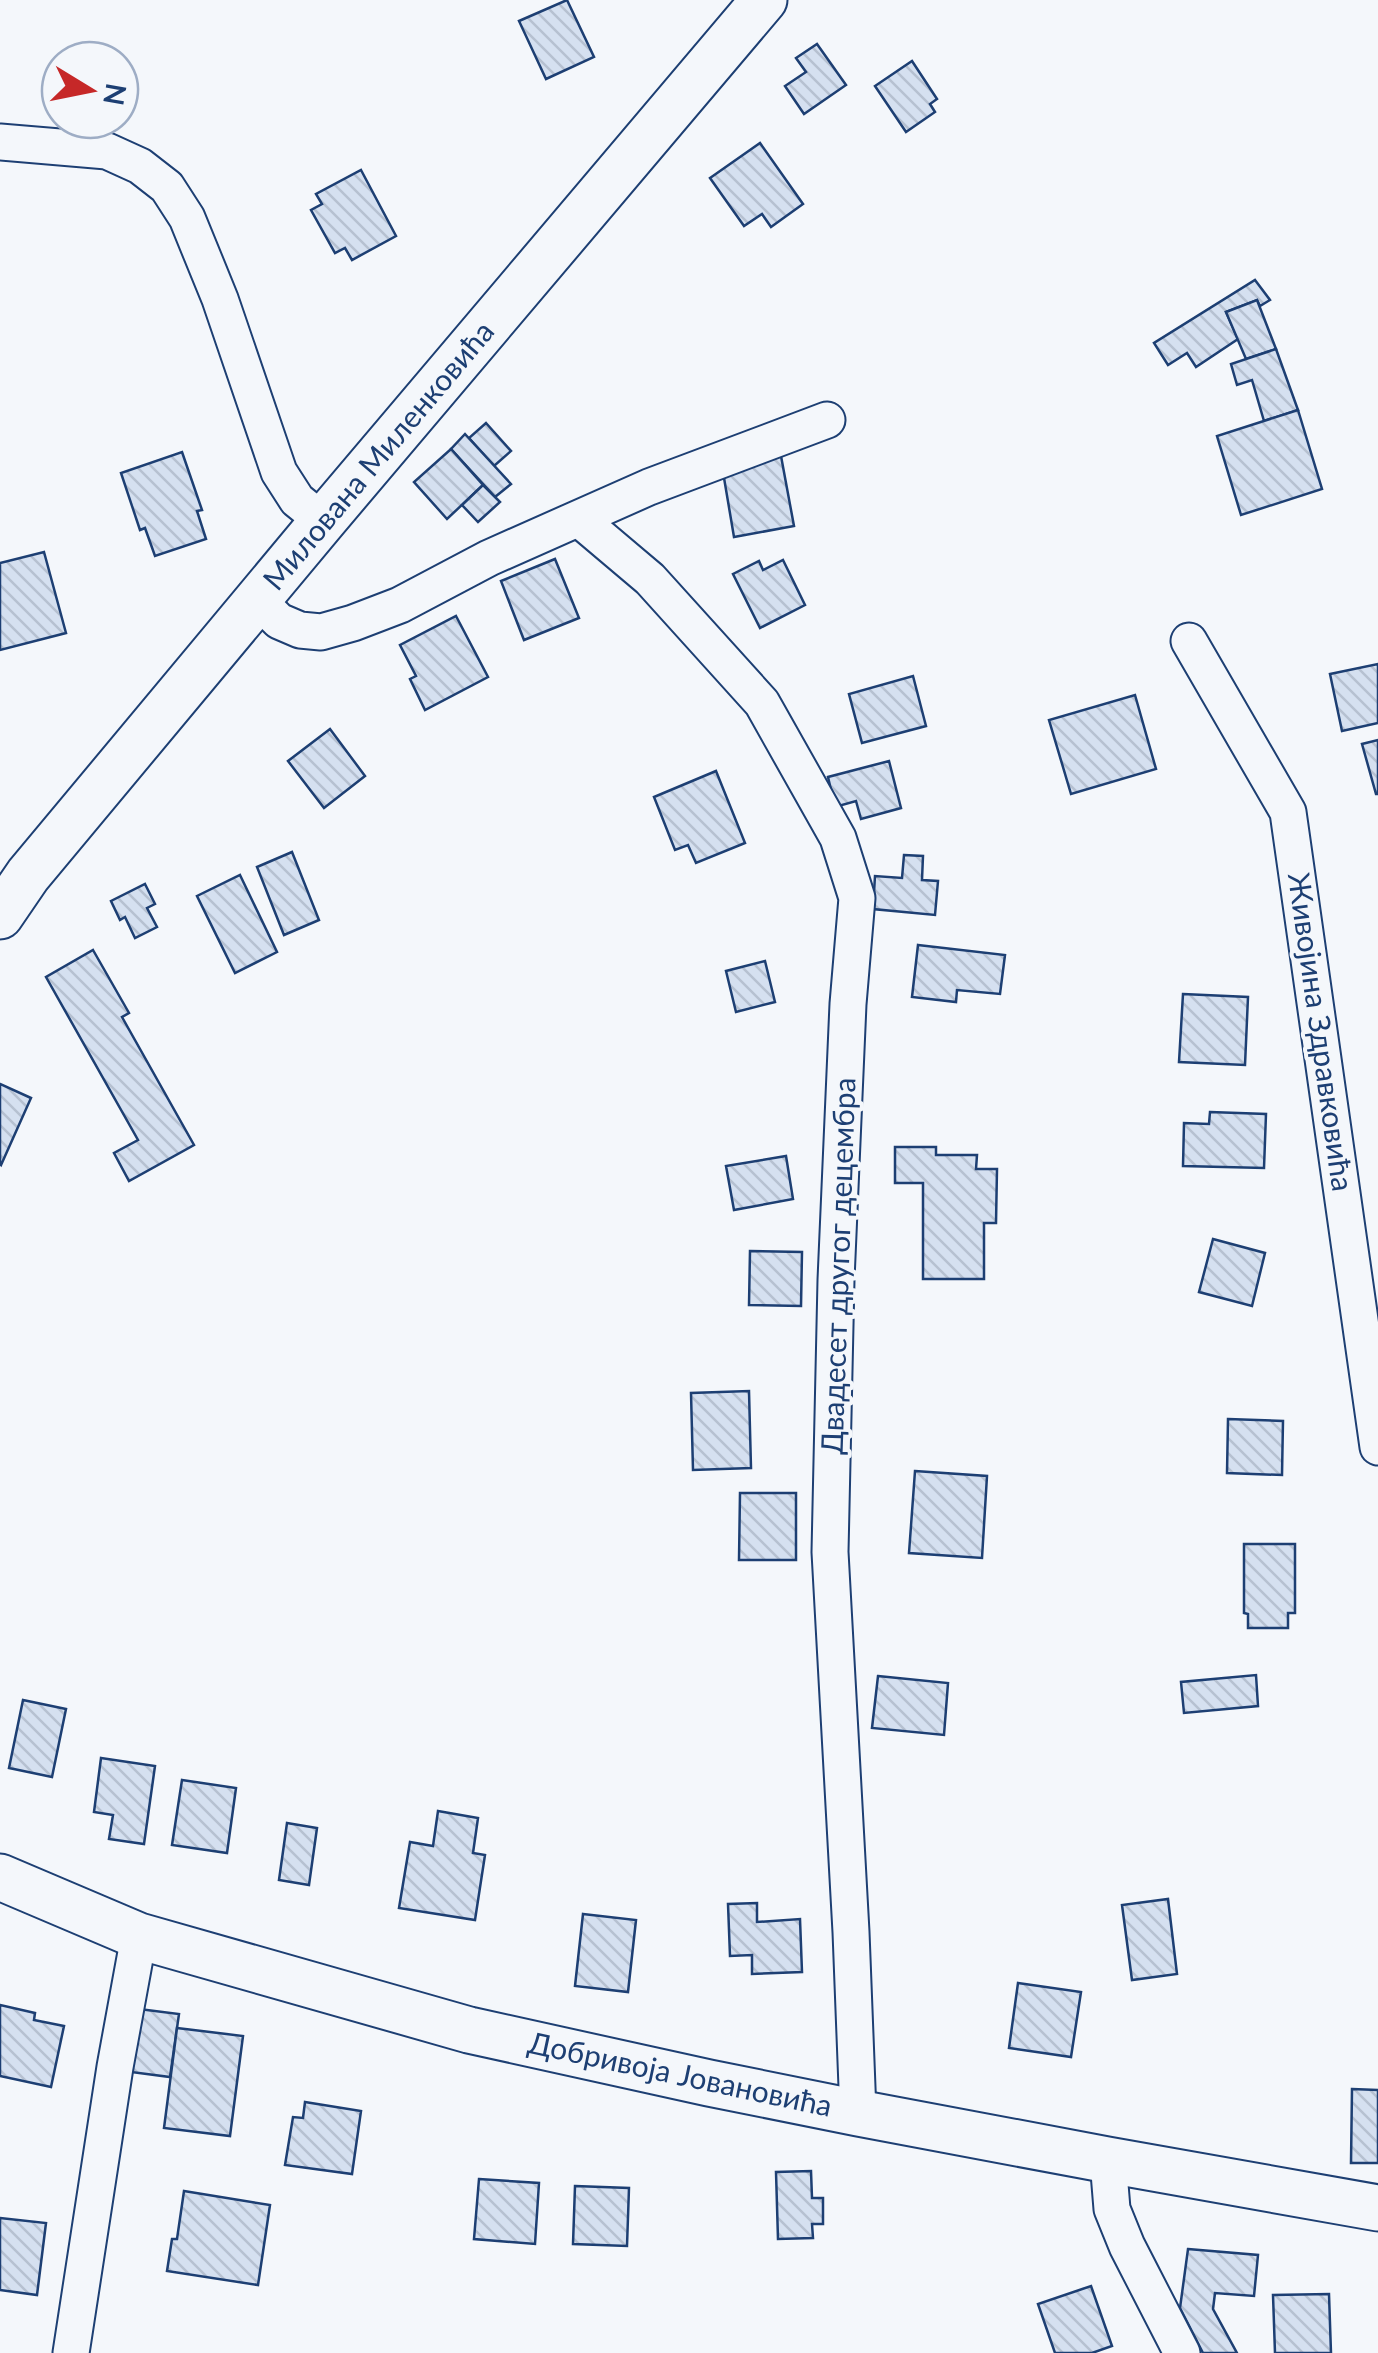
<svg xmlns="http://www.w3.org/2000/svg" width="1378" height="2353" font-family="Lato,sans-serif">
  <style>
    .building { fill: url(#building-back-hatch); stroke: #1d3f73; stroke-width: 2.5 }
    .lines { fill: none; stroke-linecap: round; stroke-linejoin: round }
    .minor-casing { stroke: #1d3f73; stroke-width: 39 }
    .tertiary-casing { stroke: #1d3f73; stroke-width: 49 }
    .minor { stroke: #f4f7fb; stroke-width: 35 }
    .tertiary { stroke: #f4f7fb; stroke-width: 45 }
    .labels { text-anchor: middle; stroke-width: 8; stroke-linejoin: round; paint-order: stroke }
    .street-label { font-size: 30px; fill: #1d3f73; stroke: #f4f7fb }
  </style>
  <defs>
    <pattern id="building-back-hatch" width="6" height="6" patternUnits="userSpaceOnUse" patternTransform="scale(2.5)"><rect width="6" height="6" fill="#d5e0f0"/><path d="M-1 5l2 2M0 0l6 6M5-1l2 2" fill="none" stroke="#b6c1d1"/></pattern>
  </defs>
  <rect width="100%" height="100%" fill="#f4f7fb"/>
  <!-- building -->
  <g class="building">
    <path d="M567 0 594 57 546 79 519 21Z"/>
    <path d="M817 44 846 85 804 114 785 86 806 72 796 58Z"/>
    <path d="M912 61 937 99 930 104 935 112 906 132 875 86Z"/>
    <path d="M760 143 803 204 771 227 762 214 744 226 710 178Z"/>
    <path d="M361 170 396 236 352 260 345 248 335 253 311 210 322 204 316 194Z"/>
    <path d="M1255 280 1270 300 1260 306 1257 300 1226 312 1238 339 1196 367 1187 353 1168 365 1154 343Z"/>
    <path d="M1257 300 1276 349 1246 359 1226 312Z"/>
    <path d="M1276 349 1298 410 1264 421 1252 380 1237 385 1231 364Z"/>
    <path d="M1298 410 1322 489 1241 515 1217 436Z"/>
    <path d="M486 423 511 451 494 466 469 438Z"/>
    <path d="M465 434 511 484 495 497 451 449Z"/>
    <path d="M451 449 483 485 447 519 414 482Z"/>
    <path d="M182 452 202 510 197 511 206 539 155 556 145 528 140 530 121 473Z"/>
    <path d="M781 456 794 526 734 537 722 466Z"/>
    <path d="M483 485 500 502 478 522 462 505Z"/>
    <path d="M44 552 66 633 0 650V563Z"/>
    <path d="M555 559 579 618 524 640 501 581Z"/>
    <path d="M783 560 805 605 760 628 733 574 759 561 763 570Z"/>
    <path d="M456 616 488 677 425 710 410 679 416 676 400 645Z"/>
    <path d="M1378 664V723L1342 731 1330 674Z"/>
    <path d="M913 676 926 726 862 743 849 694Z"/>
    <path d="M1135 695 1156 769 1071 794 1049 720Z"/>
    <path d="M330 729 365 776 324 808 288 761Z"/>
    <path d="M1378 740V794H1376L1362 744Z"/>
    <path d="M889 761 901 808 861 819 856 801 835 807 828 777Z"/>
    <path d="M716 771 745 843 696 863 688 845 675 850 654 797Z"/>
    <path d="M292 852 319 920 284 935 257 867Z"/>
    <path d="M904 855 923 856 922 880 938 881 935 915 873 909 875 876 902 878Z"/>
    <path d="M240 875 277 952 235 973 197 896Z"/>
    <path d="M145 884 155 904 147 908 157 927 135 938 125 917 120 920 111 901Z"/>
    <path d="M918 945 1005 955 1000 994 957 990 956 1002 912 997Z"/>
    <path d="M93 950 129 1013 122 1017 194 1145 129 1181 114 1153 138 1140 46 977Z"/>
    <path d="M765 961 775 1002 736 1012 726 971Z"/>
    <path d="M1183 994 1248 997 1245 1065 1179 1062Z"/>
    <path d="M0 1084 31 1098 1 1165 0 1164Z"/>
    <path d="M1210 1112 1266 1114 1264 1168 1183 1166 1184 1123 1209 1124Z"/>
    <path d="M895 1147H936V1155H977L976 1169H997L996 1223H984V1279H923V1183H895Z"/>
    <path d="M786 1156 793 1199 734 1210 726 1166Z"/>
    <path d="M1213 1239 1265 1253 1252 1306 1199 1292Z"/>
    <path d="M750 1251 802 1252 801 1306 749 1305Z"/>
    <path d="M749 1391 751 1468 693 1470 691 1393Z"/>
    <path d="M1228 1419 1283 1421 1282 1475 1227 1473Z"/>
    <path d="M915 1471 987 1476 982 1558 909 1553Z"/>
    <path d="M740 1493H796V1560H739Z"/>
    <path d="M1244 1544H1295V1613H1288V1628H1248V1614L1244 1613Z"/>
    <path d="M1256 1675 1258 1706 1184 1713 1181 1682Z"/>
    <path d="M878 1676 948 1683 944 1735 872 1728Z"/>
    <path d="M23 1700 66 1709 52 1777 9 1768Z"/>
    <path d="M101 1758 155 1766 144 1844 109 1839 113 1815 94 1812Z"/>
    <path d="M182 1780 236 1788 227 1853 172 1845Z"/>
    <path d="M438 1811 478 1818 473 1853 485 1855 475 1920 399 1908 410 1842 433 1846Z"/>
    <path d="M287 1823 317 1828 309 1885 279 1880Z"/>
    <path d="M1168 1899 1177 1974 1132 1980 1122 1905Z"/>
    <path d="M757 1903V1922L800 1919 802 1972 752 1974V1955L730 1956 728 1904Z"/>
    <path d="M583 1914 636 1920 628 1992 575 1986Z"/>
    <path d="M1018 1983 1081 1992 1071 2057 1009 2048Z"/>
    <path d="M0 2005 35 2013 34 2020 64 2026 51 2087 0 2076Z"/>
    <path d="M139 2009 179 2014 170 2077 131 2072Z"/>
    <path d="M177 2028 243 2036 230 2136 164 2128Z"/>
    <path d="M1352 2089 1378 2090V2163H1351Z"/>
    <path d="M305 2102 361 2111 352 2174 285 2165 293 2117 303 2118Z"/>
    <path d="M811 2171 812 2198H823V2224H812L813 2238 778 2239 776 2172Z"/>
    <path d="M479 2179 539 2183 535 2244 474 2239Z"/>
    <path d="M575 2186 629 2188 627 2246 573 2244Z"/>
    <path d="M184 2191 270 2205 258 2285 167 2271 172 2239H177Z"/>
    <path d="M0 2218 46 2223 37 2295 0 2290Z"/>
    <path d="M1188 2249 1258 2255 1254 2296 1215 2293 1213 2309 1237 2353H1203L1180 2308Z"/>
    <path d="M1091 2286 1112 2346 1092 2353H1055L1038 2304Z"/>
    <path d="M1329 2294 1331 2353H1275L1273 2295Z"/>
  </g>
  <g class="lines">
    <defs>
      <g id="minor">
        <path d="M0 142 107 151 140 166 167 187 187 218 220 299 279 472 297 500 323 521"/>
        <path d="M579 519 650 579 762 703 838 838 857 898 848 1004 836 1280 830 1552 851 1932 858 2113"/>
        <path d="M259 601 279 621 300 630 321 632 353 623 400 605 489 558 649 487 827 420"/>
        <path d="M1189 641 1288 812 1378 1447"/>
        <path d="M1108 2160 1112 2209 1127 2246 1182 2353"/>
        <path d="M71 2353 115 2067 139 1936"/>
      </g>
      <g id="tertiary">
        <path d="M0 916 28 875 323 521 764 0"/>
        <path d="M0 1877 139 1936 469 2030 709 2083 858 2113 1108 2160 1378 2208"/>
      </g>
    </defs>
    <!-- minor casing -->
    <use href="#minor" class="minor-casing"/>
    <!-- tertiary casing -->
    <use href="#tertiary" class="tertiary-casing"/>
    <!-- minor -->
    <use href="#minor" class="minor"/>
    <!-- tertiary -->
    <use href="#tertiary" class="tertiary"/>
  </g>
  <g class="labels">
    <!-- street labels -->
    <g class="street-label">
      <text transform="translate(379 456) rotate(-50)" y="10">Милована Миленковића</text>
      <text transform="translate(1320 1032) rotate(82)" y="10">Живојина Здравковића</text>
      <text transform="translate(839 1266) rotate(-88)" y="10">Двадесет другог децембра</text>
      <text transform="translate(680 2075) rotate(12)" y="10">Добривоја Јовановића</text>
    </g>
  </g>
  <!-- north arrow -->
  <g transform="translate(90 90) rotate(100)"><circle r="48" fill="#f4f7fb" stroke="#9eadc5" stroke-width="2.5"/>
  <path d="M0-8L18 38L0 25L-18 38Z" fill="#c62828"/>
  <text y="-15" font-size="28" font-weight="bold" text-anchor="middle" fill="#1d3f73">N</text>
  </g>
</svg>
